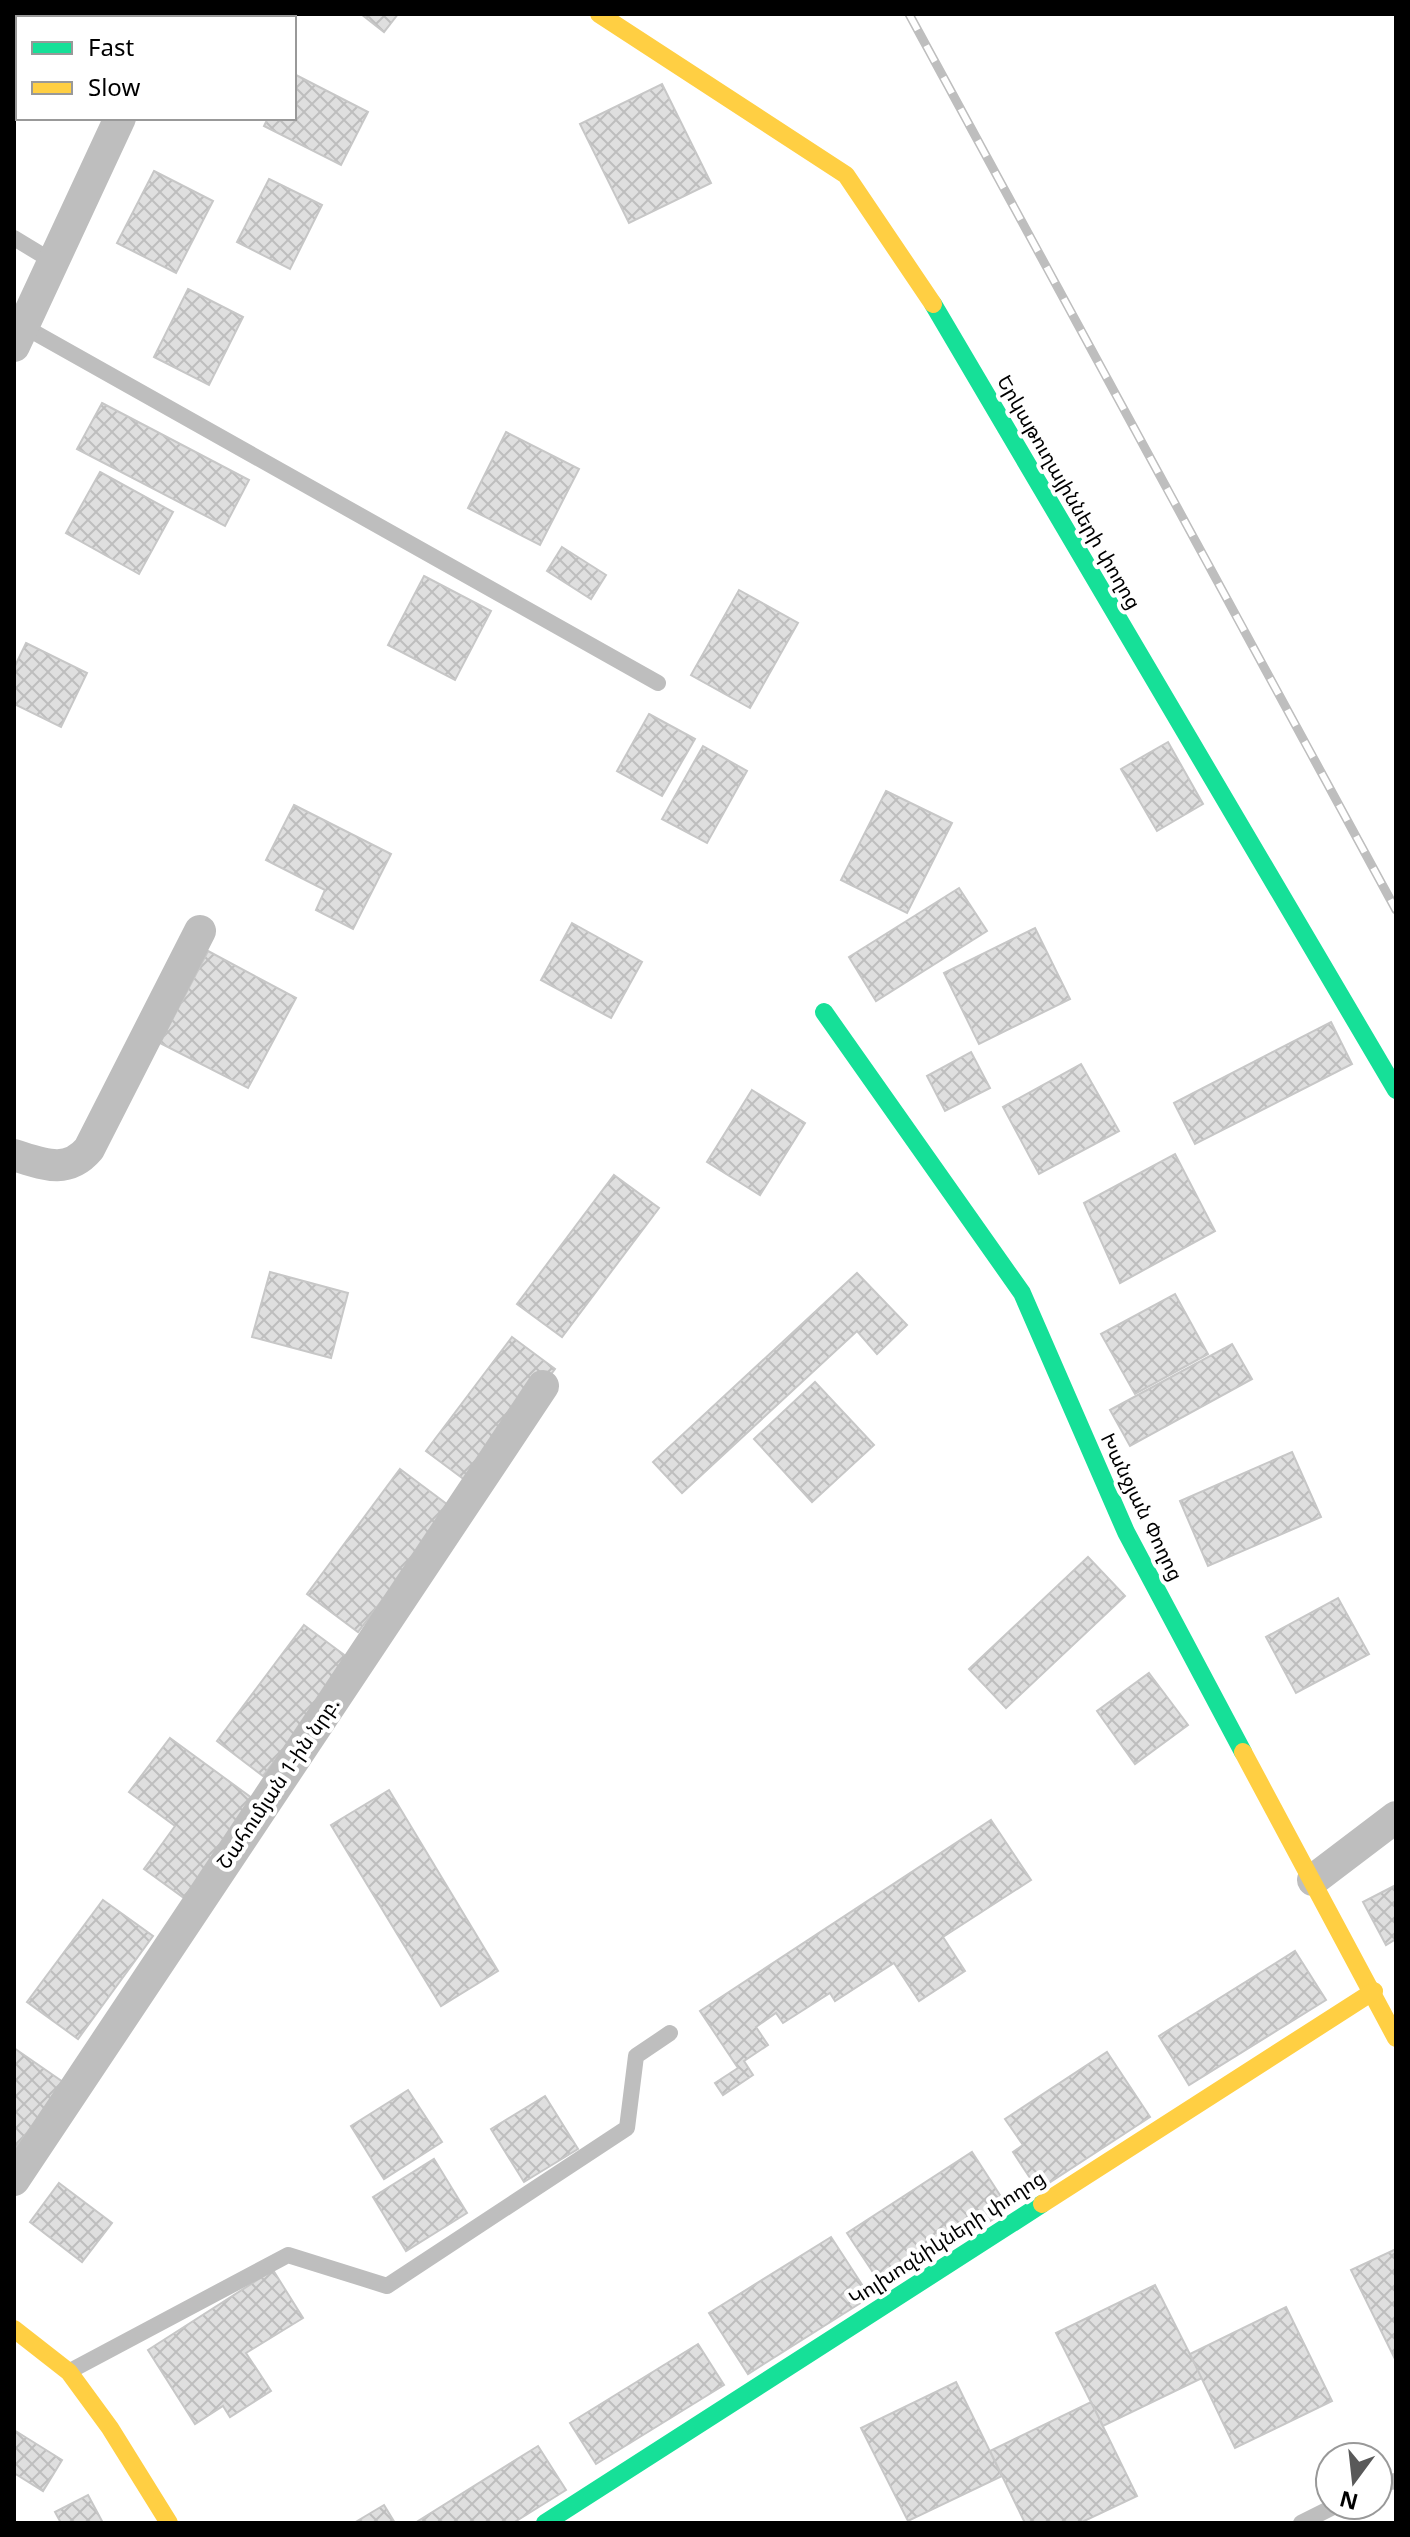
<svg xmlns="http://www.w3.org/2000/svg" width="1410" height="2537" font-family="'Noto Sans','Noto Sans Armenian',sans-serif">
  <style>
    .building { fill: url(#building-cross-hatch); stroke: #c7c7c7; stroke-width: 2 }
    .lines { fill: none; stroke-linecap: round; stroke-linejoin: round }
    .lane { stroke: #bebebe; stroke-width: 16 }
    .street { stroke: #bebebe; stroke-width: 32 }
    .fast { stroke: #16e098; stroke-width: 18 }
    .slow { stroke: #ffcf43; stroke-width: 18 }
    .rail-casing { stroke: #bebebe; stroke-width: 9 }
    .rail { stroke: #fff; stroke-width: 6; stroke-dasharray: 18; stroke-linecap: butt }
    .labels { text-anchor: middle; stroke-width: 8; stroke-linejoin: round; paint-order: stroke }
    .street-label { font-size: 20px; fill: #000; stroke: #fff }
  </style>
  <defs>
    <pattern id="building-cross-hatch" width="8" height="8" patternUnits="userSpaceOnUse" patternTransform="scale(2)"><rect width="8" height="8" fill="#dfdfdf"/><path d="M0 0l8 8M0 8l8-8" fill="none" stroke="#bebebe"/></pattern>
  </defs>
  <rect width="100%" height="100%" fill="#fff"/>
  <!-- building -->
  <g class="building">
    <path d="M361 14H398L384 32Z"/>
    <path d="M294 74 368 112 341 165 264 126 268 118H294Z"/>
    <path d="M662 84 711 183 629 223 580 124Z"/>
    <path d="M154 171 213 201 176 273 117 243Z"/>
    <path d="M269 179 322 205 290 269 237 242Z"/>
    <path d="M188 289 243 317 209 385 154 357Z"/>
    <path d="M102 403 249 480 225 526 77 449Z"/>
    <path d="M506 432 579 469 540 545 468 508Z"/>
    <path d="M100 472 173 512 139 574 66 533Z"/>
    <path d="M562 547 606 575 591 599 547 571Z"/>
    <path d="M424 576 491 611 455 680 388 645Z"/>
    <path d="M739 590 798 623 750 708 691 675Z"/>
    <path d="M26 643 87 673 61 727 14 704V668Z"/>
    <path d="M649 714 695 739 662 796 617 771Z"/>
    <path d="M1168 742 1203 804 1157 831 1121 769Z"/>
    <path d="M703 746 747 771 707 843 662 819Z"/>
    <path d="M886 791 952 823 907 913 841 880Z"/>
    <path d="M294 805 391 854 353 929 316 910 325 890 266 860Z"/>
    <path d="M959 888 987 931 876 1001 849 957Z"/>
    <path d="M572 923 642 962 611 1018 541 980Z"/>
    <path d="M1035 928 1070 999 979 1044 944 973Z"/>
    <path d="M208 951 296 998 248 1088 160 1043Z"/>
    <path d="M1331 1022 1352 1064 1195 1144 1174 1103Z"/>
    <path d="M971 1052 990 1088 945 1111 927 1076Z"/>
    <path d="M1081 1064 1119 1131 1039 1174 1003 1107Z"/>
    <path d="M752 1090 805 1123 760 1195 707 1162Z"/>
    <path d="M1175 1154 1215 1231 1120 1283 1084 1203Z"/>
    <path d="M614 1175 659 1208 562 1337 517 1304Z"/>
    <path d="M270 1272 348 1293 331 1358 252 1337Z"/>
    <path d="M857 1273 907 1325 877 1354 857 1331 682 1493 653 1462Z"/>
    <path d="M1175 1294 1208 1354 1135 1394 1101 1334Z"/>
    <path d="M512 1337 555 1369 469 1483 426 1451Z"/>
    <path d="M1232 1344 1252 1379 1130 1446 1110 1410Z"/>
    <path d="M815 1382 874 1445 812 1502 754 1439Z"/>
    <path d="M1292 1452 1321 1517 1208 1566 1180 1501Z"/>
    <path d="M400 1469 452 1508 358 1632 307 1594Z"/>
    <path d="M1088 1557 1125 1596 1006 1708 969 1669Z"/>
    <path d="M1338 1598 1369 1654 1296 1693 1266 1637Z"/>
    <path d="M304 1625 351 1660 263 1776 217 1741Z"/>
    <path d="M1149 1673 1188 1725 1135 1764 1097 1711Z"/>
    <path d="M170 1738 256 1801 184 1898 144 1869 175 1826 129 1792Z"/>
    <path d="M389 1790 498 1971 441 2006 331 1825Z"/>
    <path d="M991 1820 1031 1880 943 1937 965 1971 919 2001 894 1963 835 2001 830 1993 783 2023 776 2013 756 2027 768 2045 744 2061 753 2075 723 2095 715 2083 738 2068 700 2011Z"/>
    <path d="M1396 1885V1939L1386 1945 1363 1902Z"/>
    <path d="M103 1900 153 1936 78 2039 27 2002Z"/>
    <path d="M1295 1951 1326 2000 1189 2085 1159 2036Z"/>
    <path d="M14 2048 63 2082 14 2151Z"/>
    <path d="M1107 2052 1150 2117 1038 2190 1013 2152 1023 2145 1005 2119Z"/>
    <path d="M408 2090 442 2142 384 2179 351 2126Z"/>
    <path d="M545 2096 578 2149 524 2182 491 2129Z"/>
    <path d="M972 2152 1009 2209 884 2289 847 2233Z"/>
    <path d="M434 2159 467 2213 406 2251 373 2197Z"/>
    <path d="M59 2183 112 2223 82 2262 30 2222Z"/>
    <path d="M831 2237 870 2297 748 2374 709 2313Z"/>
    <path d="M1396 2249V2361L1351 2270Z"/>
    <path d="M273 2270 303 2318 246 2353 271 2391 230 2417 223 2406 195 2424 148 2350Z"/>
    <path d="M1155 2285 1202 2378 1103 2426 1056 2333Z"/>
    <path d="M1286 2307 1332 2401 1235 2448 1190 2354Z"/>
    <path d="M698 2344 724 2385 596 2464 570 2423Z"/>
    <path d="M956 2382 1002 2476 908 2521 861 2428Z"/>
    <path d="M1091 2402 1137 2496 1080 2523H1025L990 2451Z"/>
    <path d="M14 2430 62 2460 43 2491 14 2473Z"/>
    <path d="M538 2446 566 2490 513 2523H415Z"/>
    <path d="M88 2495 103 2523H61L55 2512Z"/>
    <path d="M384 2505 395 2523H354Z"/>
  </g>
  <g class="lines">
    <!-- lane -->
    <g class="lane">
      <path d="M14 238 52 261"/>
      <path d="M23 326 658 683"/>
      <path d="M70 2371 288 2255 387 2286 627 2128 636 2056 670 2033"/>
      <path d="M1378 2484 1396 2481"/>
      <path d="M1301 2523 1337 2505"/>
    </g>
    <!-- street -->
    <g class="street">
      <path d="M167 18 169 14"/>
      <path d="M14 346 120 118"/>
      <path d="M14 1155C43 1164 67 1175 89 1149L200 931"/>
      <path d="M1313 1880 1396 1817"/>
      <path d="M14 2180 543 1386"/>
    </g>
    <!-- fast -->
    <g class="fast">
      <path d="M933 304 1396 1090"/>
      <path d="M824 1012 1022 1293 1126 1532 1243 1752"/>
      <path d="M545 2523 1042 2204"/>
    </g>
    <!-- slow -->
    <g class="slow">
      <path d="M599 14 846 175 933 304"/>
      <path d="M1243 1752 1396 2038"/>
      <path d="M1042 2204 1374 1991"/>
      <path d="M14 2329 69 2372 110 2428 169 2523"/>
    </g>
    <defs>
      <path id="rail" d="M909 14 1396 910"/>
    </defs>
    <!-- rail casing -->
    <use href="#rail" class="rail-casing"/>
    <!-- rail -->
    <use href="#rail" class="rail"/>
  </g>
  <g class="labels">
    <!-- street labels -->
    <g class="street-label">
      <text transform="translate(1069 492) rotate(60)" y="7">Երկաթուղայինների փողոց</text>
      <text transform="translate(1142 1507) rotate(64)" y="7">Խանջյան Փողոց</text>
      <text transform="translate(278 1783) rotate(-56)" y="7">Շահումյան 1-ին նրբ.</text>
      <text transform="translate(947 2238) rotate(-33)" y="7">Կոլխոզնիկների փողոց</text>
    </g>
  </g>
  <!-- border -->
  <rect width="1410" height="2537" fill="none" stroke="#000000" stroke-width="32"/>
  <!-- legend -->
  <rect x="16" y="16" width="280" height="104" fill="#ffffff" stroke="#999999" stroke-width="2"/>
  <rect x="32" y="42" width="40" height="12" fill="#16e098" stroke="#999999" stroke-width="2"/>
  <text x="88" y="56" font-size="24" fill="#000000">Fast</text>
  <rect x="32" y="82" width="40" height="12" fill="#ffcf43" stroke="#999999" stroke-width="2"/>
  <text x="88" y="96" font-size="24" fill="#000000">Slow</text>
  <!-- north arrow -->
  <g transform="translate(1354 2481) rotate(195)"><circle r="38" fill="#ffffff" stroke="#999999" stroke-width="2"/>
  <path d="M0-6L14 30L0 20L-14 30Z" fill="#595959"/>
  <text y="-12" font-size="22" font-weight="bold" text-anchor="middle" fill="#000000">N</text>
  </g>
</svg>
